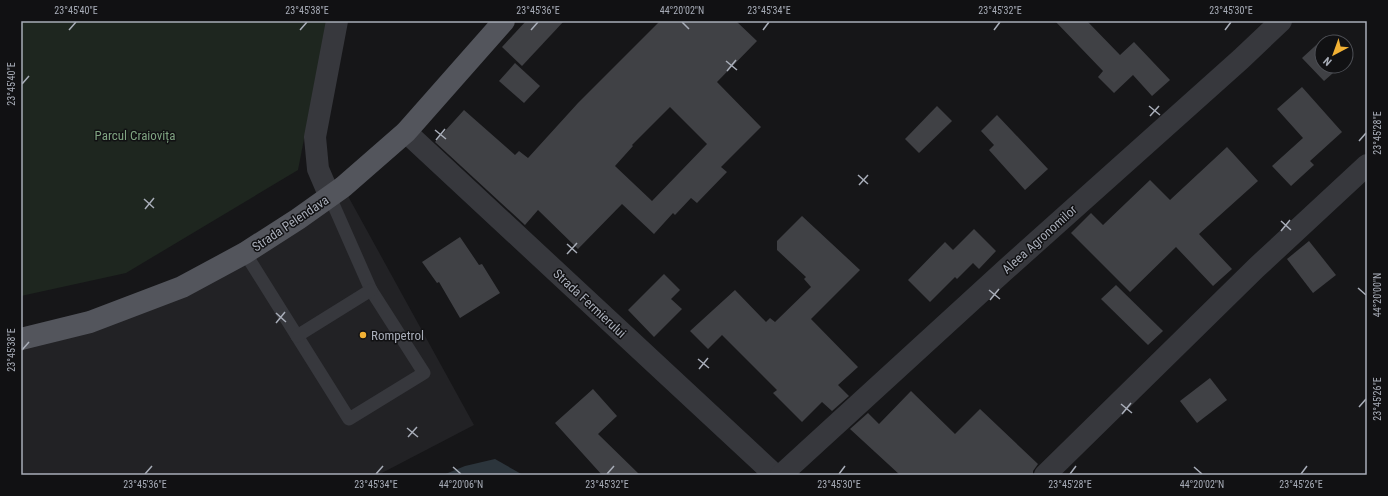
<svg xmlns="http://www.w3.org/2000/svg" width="1388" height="496" font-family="'Roboto Condensed',sans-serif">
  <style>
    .built { fill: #222225 }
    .green { fill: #1e261f }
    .water { fill: #2c353c }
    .building { fill: #404145; fill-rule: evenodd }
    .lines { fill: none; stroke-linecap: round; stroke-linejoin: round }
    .lane { stroke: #37383d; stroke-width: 13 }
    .street { stroke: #37383d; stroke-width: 22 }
    .primary { stroke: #53555c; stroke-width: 22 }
    .ticks { fill: none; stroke: #a8adb8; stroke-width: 1.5 }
    .poi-dot { fill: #f2b134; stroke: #111113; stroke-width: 1.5 }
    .labels { text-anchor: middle; stroke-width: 3; stroke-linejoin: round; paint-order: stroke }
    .park-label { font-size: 13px; fill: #7fa381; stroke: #111113 }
    .street-label { font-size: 13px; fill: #a8adb8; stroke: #111113 }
    .poi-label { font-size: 13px; fill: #a8adb8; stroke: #111113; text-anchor: start }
    .neatline { fill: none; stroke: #a8adb8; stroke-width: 1.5 }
    .ticks-label { font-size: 10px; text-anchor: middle; fill: #a8adb8 }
  </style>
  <rect width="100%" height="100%" fill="#161618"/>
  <!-- built -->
  <path class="built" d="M343 187 474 425 378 475H21V339L183 287Z"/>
  <!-- green -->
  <path class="green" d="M21 21H327L298 170 126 273 21 296Z"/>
  <!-- water -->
  <path class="water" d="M495 459 523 475H443L465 466Z"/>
  <!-- building -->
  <g class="building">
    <path d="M526 21H564L522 66 502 47Z"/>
    <path d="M660 21H736L757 41 717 82 761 127 721 167 727 172 697 203 691 198 675 215 673 213 654 234 622 204 578 249 538 210 525 225 435 142 464 110 515 155 519 151 528 158 578 103ZM670 107 707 144 652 201 615 166 633 146 632 145Z"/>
    <path d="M1055 21H1087L1120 55 1134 42 1170 80 1152 96 1133 75 1114 93 1098 77 1103 71Z"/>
    <path d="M1326 36 1331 42H1322V66H1341L1324 81 1302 58Z"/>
    <path d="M515 63 540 86 524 103 499 81Z"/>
    <path d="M1302 87 1342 132 1310 161 1314 165 1291 186 1272 166 1303 138 1277 109Z"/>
    <path d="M937 106 952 121 919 153 905 139Z"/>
    <path d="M997 115 1048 169 1025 190 989 150 994 145 981 131Z"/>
    <path d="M1227 147 1258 181 1199 234 1232 269 1213 286 1176 247 1130 292 1071 233 1091 213 1103 225 1150 180 1170 200Z"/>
    <path d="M802 216 860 270 811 319 858 367 838 385 849 396 832 411 822 402 802 422 773 393 777 390 722 335 708 349 690 331 735 290 766 322 770 318 775 322 811 287 804 279 806 277 777 250V241Z"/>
    <path d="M974 229 996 251 979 269 973 263 957 279 955 277 930 302 908 280 945 242 953 250Z"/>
    <path d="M460 237 479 265 482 264 500 293 460 318 439 282 437 283 422 262Z"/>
    <path d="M1309 241 1336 275 1313 293 1287 259Z"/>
    <path d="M664 274 680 290 671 299 682 309 654 337 628 310Z"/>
    <path d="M1116 285 1163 331 1148 345 1101 299Z"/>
    <path d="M1210 378 1227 400 1197 423 1180 401Z"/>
    <path d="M593 389 617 416 598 434 640 475H602L555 423Z"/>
    <path d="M911 391 955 434 980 409 1038 464 1033 471V475H900L850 429 868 413 879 424Z"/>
  </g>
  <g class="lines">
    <!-- lane -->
    <g class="lane">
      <path d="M245 253 349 419 424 373 371 290 330 197"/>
      <path d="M297 336 371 290"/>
    </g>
    <!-- street -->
    <g class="street">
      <path d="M406 132 775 475"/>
      <path d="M330 197 318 169 315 137 337 21"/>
      <path d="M781 475 1004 271 1241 59 1281 21"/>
      <path d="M1045 475 1256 268 1367 165"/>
    </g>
    <!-- primary -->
    <path class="primary" d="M21 339 90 322 182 287 245 253 298 219 343 187 406 132 504 21"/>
  </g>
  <!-- ticks -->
  <path class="ticks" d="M682 22 689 29M69 30 76 22M300 30 307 22M531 30 538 22M763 30 769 22M994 30 1000 22M1225 30 1231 22M726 61 737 70M727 71 736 60M22 84 29 76M1149 106 1160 115M1150 116 1159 106M435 130 446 139M436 140 445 129M1359 141 1366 133M858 175 868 184M859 185 868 175M144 199 154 208M145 209 154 198M1281 221 1291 230M1281 231 1290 220M567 244 577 253M567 254 577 243M1358 288 1366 295M989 290 1000 299M990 300 999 289M276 313 286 322M276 323 285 312M22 350 29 342M698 359 709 368M699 369 708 358M1121 404 1132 413M1359 407 1366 399M1122 414 1131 403M407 428 418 437M408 437 417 427M453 467 461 474M1194 467 1202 474M145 474 152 466M376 474 383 466M607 474 614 466M839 474 845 466M1070 474 1076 466M1301 474 1307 466"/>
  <!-- markers -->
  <circle class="poi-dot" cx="363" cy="335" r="4"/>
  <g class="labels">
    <!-- park labels -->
    <g class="park-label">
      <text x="135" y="140">Parcul Craiovița</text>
    </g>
    <!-- street labels -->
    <g class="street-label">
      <text transform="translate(290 223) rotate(-34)" y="5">Strada Pelendava</text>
      <text transform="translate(1039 239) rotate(-42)" y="5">Aleea Agronomilor</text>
      <text transform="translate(590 303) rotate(43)" y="5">Strada Fermierului</text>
    </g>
    <!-- poi labels -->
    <g class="poi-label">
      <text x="371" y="340">Rompetrol</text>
    </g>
  </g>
  <!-- border -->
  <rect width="1388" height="496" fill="none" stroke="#111113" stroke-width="44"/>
  <!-- north arrow -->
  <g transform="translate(1334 54) rotate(221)"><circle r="19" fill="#111113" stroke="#4d4f55"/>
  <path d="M0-3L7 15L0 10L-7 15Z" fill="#f2b134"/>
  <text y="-6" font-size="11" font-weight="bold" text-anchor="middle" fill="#a8adb8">N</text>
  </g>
  <rect x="22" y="22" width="1344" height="452" class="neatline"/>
  <g class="ticks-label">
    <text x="76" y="14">23°45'40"E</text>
    <text x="307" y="14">23°45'38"E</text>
    <text x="538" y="14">23°45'36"E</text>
    <text x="682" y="14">44°20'02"N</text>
    <text x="769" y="14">23°45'34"E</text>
    <text x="1000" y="14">23°45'32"E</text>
    <text x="1231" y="14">23°45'30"E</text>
    <text transform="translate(11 84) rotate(-90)" y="4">23°45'40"E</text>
    <text transform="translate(1377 133) rotate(-90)" y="4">23°45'28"E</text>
    <text transform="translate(1377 295) rotate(-90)" y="4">44°20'00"N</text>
    <text transform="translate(11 350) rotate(-90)" y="4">23°45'38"E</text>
    <text transform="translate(1377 399) rotate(-90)" y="4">23°45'26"E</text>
    <text x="145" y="488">23°45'36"E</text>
    <text x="376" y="488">23°45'34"E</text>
    <text x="461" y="488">44°20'06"N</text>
    <text x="607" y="488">23°45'32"E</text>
    <text x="839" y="488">23°45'30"E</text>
    <text x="1070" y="488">23°45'28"E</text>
    <text x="1202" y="488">44°20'02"N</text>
    <text x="1301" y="488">23°45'26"E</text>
  </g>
</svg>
